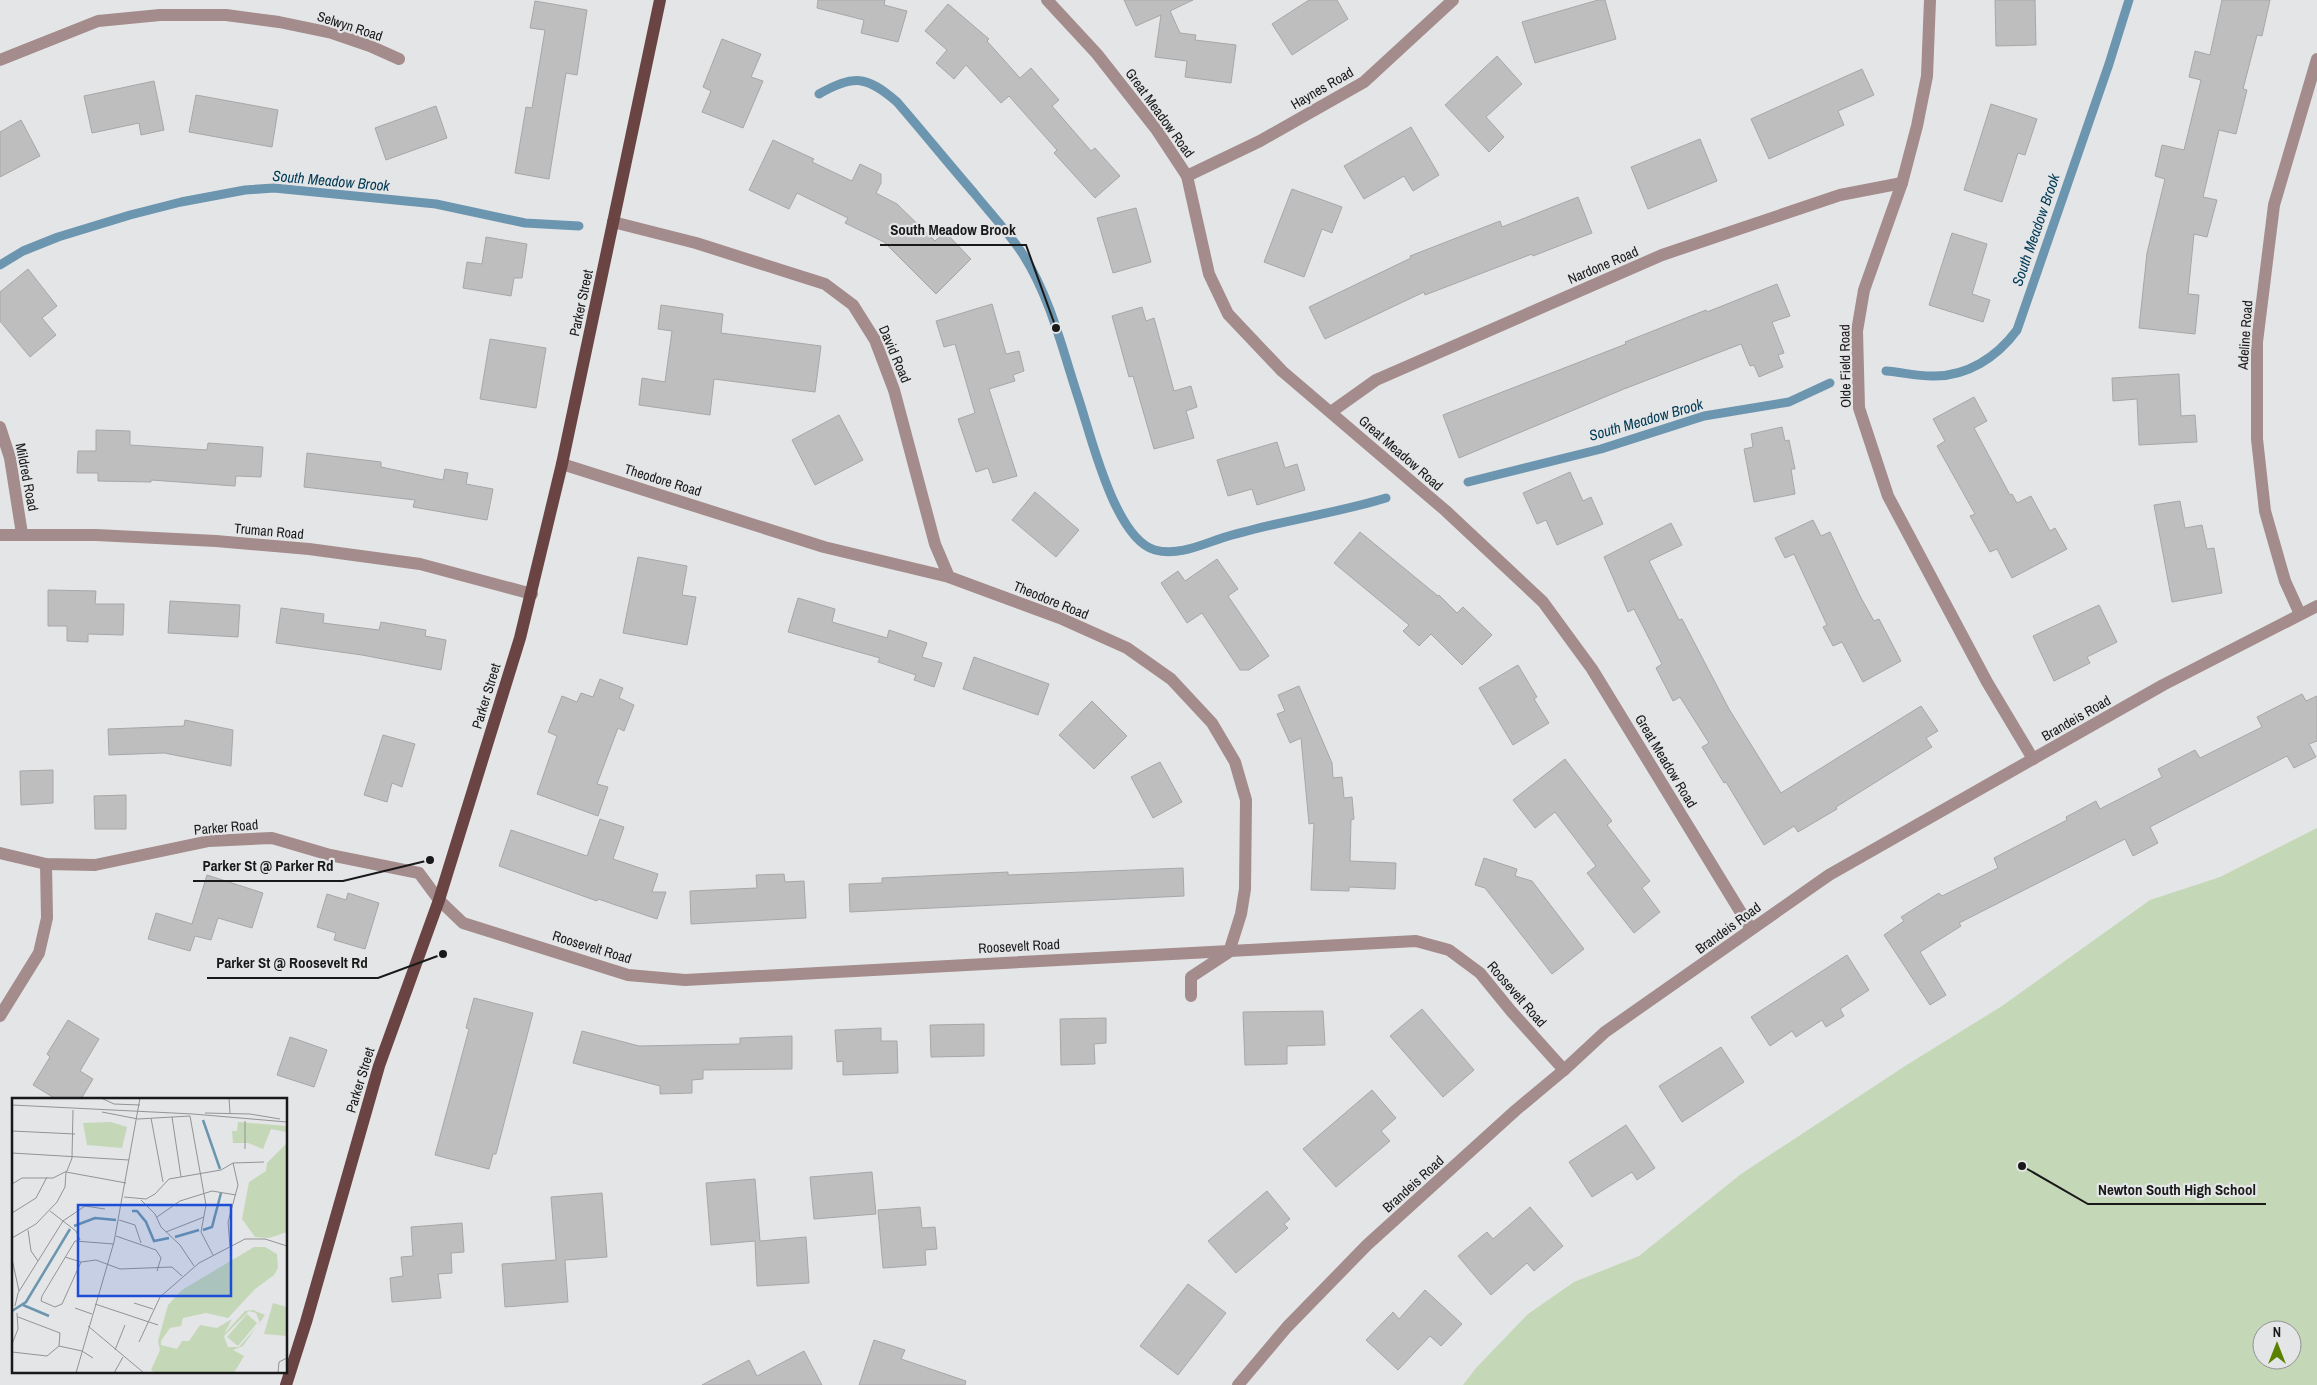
<svg xmlns="http://www.w3.org/2000/svg" width="2317" height="1385" font-family="'Archivo Narrow',sans-serif">
  <style>
    .green { fill: #c4d8b8; fill-rule: evenodd }
    .lines { fill: none; stroke-linecap: round; stroke-linejoin: round }
    .stream { stroke: #6c95af; stroke-width: 9 }
    .building { fill: #bfbebf; stroke: #a8a7a8 }
    .minor { stroke: #a38c8b; stroke-width: 12 }
    .major { stroke: #694443; stroke-width: 12 }
    .labels { text-anchor: middle; stroke-width: 4.5; stroke-linejoin: round; paint-order: stroke }
    .street-label { font-size: 14px; fill: #191919; stroke: #e4e5e7 }
    .water-label { font-size: 15px; font-style: italic; fill: #003a55; stroke: #e4e5e7 }
    .inset-river { fill: none; stroke: #6c95af; stroke-width: 2.5 }
    .inset-road { fill: none; stroke: #939395; stroke-width: 1 }
    .view { fill: #1d4ed8; fill-opacity: 0.15; stroke: #1d4ed8; stroke-width: 2.5 }
    .inset-edge { fill: none; stroke: #191919; stroke-width: 2.5 }
    .leader { fill: none; stroke: #191919; stroke-width: 2 }
    .callout-dot { fill: #191919; stroke: #e4e5e7; stroke-width: 2 }
    .callout-label { font-size: 15px; text-anchor: middle; font-weight: bold; fill: #191919; stroke: #e4e5e7; stroke-width: 4.5; stroke-linejoin: round; paint-order: stroke }
  </style>
  <rect width="100%" height="100%" fill="#e4e5e7"/>
  <!-- green -->
  <path class="green" d="M2317 828V1385H1463L1476 1368 1528 1314 1574 1282 1639 1256 1741 1174 1905 1066 2002 1006 2150 900 2220 877ZM2262 1330H2292V1360H2262Z"/>
  <g class="lines">
    <!-- stream -->
    <g class="stream">
      <path d="M819 94C854 74 867 76 897 102 923 132 948 163 974 193 991 214 1010 234 1024 256 1051 299 1063 352 1079 400 1091 436 1115 539 1155 550 1178 556 1201 545 1222 538 1233 534 1244 532 1255 529 1299 518 1343 511 1386 498"/>
      <path d="M0 265 23 251 58 237 130 215 181 202 245 190 274 188 436 204 525 223 579 226"/>
      <path d="M1886 371C1901 372 1916 376 1932 376 1967 377 1997 357 2017 330L2109 64 2129 0"/>
      <path d="M1468 482 1601 449 1704 416 1789 402 1830 383"/>
    </g>
  </g>
  <!-- building -->
  <g class="building">
    <path d="M818 0H885L884 5 907 11 898 42 861 33 864 20 817 8Z"/>
    <path d="M1124 0H1193L1170 11 1180 33 1196 35 1195 40 1236 45 1231 83 1185 77 1187 61 1155 57 1161 15 1136 26Z"/>
    <path d="M1309 0H1337L1348 19 1292 55 1272 24Z"/>
    <path d="M1598 0H1605L1616 39 1535 63 1522 22Z"/>
    <path d="M1995 0H2035L2036 45 1996 46Z"/>
    <path d="M2222 0H2270L2262 36 2257 35 2243 89 2247 90 2236 134 2219 130 2203 197 2217 200 2207 237 2194 234 2188 294 2199 295 2195 334 2139 328 2147 253 2165 179 2155 176 2162 145 2184 150 2201 80 2189 77 2195 51 2210 55Z"/>
    <path d="M535 1 587 10 577 75 566 73 549 179 515 173 526 107 532 108 545 30 530 28Z"/>
    <path d="M948 4 989 39 987 41 1020 78 1031 68 1059 100 1052 106 1091 151 1095 148 1120 176 1095 198 1054 153 1057 150 1009 96 1001 103 966 65 954 79 936 63 947 50 925 31Z"/>
    <path d="M722 39 761 54 751 77 763 81 743 128 702 112 711 91 703 87Z"/>
    <path d="M1497 56 1522 84 1486 117 1504 137 1489 152 1445 105Z"/>
    <path d="M1862 69 1874 95 1838 111 1844 125 1769 159 1751 119Z"/>
    <path d="M154 81 164 130 141 135 139 123 92 133 84 96Z"/>
    <path d="M196 95 278 110 272 147 189 132Z"/>
    <path d="M1991 104 2037 119 2025 155 2018 153 2002 202 1964 190Z"/>
    <path d="M436 106 447 138 386 160 375 128Z"/>
    <path d="M21 120 40 156 0 177V132Z"/>
    <path d="M1411 127 1439 175 1413 191 1404 176 1364 199 1344 166Z"/>
    <path d="M1700 139 1717 181 1648 209 1631 167Z"/>
    <path d="M773 140 814 159 812 162 852 181 860 164 881 174V183L876 193 897 204 935 241 945 232 971 259 936 294 884 242 845 223 848 218 797 193 789 209 749 190Z"/>
    <path d="M1292 189 1342 207 1332 233 1322 229 1304 277 1264 262Z"/>
    <path d="M1578 197 1592 233 1533 256 1532 254 1425 295 1424 292 1325 339 1309 307 1411 258 1410 256 1500 221 1502 227Z"/>
    <path d="M1136 208 1151 262 1113 273 1097 218Z"/>
    <path d="M1952 233 1987 244 1972 294 1990 300 1983 322 1929 305Z"/>
    <path d="M486 237 527 244 522 278H514L511 296 463 288 467 262 482 264Z"/>
    <path d="M28 269 57 306 42 318 56 335 30 357 0 321V292Z"/>
    <path d="M1777 284 1790 316 1772 322 1784 353 1778 355 1783 367 1759 377 1754 365 1750 366 1741 344 1624 389 1459 458 1443 415 1626 344 1625 342 1706 310 1707 312Z"/>
    <path d="M992 304 1006 354 1019 351 1024 371 1013 375 1015 381 989 389 1017 476 993 483 988 468 976 472 958 419 975 413 955 344 944 347 936 321Z"/>
    <path d="M661 305 723 314 721 333 821 346 815 392 714 379 710 415 639 405 642 378 665 382 672 331 658 329Z"/>
    <path d="M1142 307 1146 321 1154 318 1174 391 1191 386 1197 407 1186 411 1194 438 1154 449 1133 376 1129 377 1112 316Z"/>
    <path d="M490 339 546 348 536 408 480 399Z"/>
    <path d="M2179 374 2181 416 2195 415 2197 442 2139 445 2137 399 2113 401 2112 378Z"/>
    <path d="M1974 397 1987 421 1974 428 2010 495 2012 494 2017 503 2031 496 2050 531 2055 528 2067 549 2012 578 1997 549 1990 552 1970 516 1975 514 1937 446 1945 441 1933 419Z"/>
    <path d="M839 415 863 460 815 485 792 440Z"/>
    <path d="M1782 427 1785 441 1789 440 1795 469H1791L1795 494 1754 502 1744 449 1753 447 1751 434Z"/>
    <path d="M96 430 130 431V445L207 450 208 443 263 447 261 477 236 476 235 486 151 480V482L98 481V473H77L78 451H96Z"/>
    <path d="M1277 442 1285 468 1297 464 1305 490 1257 505 1252 489 1228 496 1217 460Z"/>
    <path d="M307 453 381 462V467L443 480 445 469 468 473 466 484 493 489 487 520 413 507 415 500 304 487Z"/>
    <path d="M1570 472 1583 501 1591 497 1603 524 1557 545 1546 520 1537 524 1523 493Z"/>
    <path d="M1035 492 1079 530 1056 557 1012 520Z"/>
    <path d="M2180 501 2185 528 2202 525 2207 549 2214 548 2222 593 2172 602 2154 505Z"/>
    <path d="M1813 520 1821 536 1830 532 1860 596 1874 621 1879 619 1901 661 1863 682 1842 642 1833 646 1823 627 1827 625 1794 554 1785 558 1775 538Z"/>
    <path d="M1671 523 1682 545 1649 561 1679 620 1682 619 1729 709 1781 793 1921 706 1938 731 1926 738 1932 747 1836 807 1837 809 1798 832 1794 826 1764 845 1726 782 1724 783 1702 747 1709 743 1680 697 1673 701 1656 668 1662 664 1634 609 1628 612 1604 557Z"/>
    <path d="M1360 532 1438 596 1439 595 1457 613 1463 607 1492 635 1462 665 1431 634 1419 646 1403 631 1409 625 1334 563Z"/>
    <path d="M638 557 687 566 682 595 696 597 687 645 623 633Z"/>
    <path d="M1217 559 1238 589 1228 596 1269 656 1249 670H1240L1202 613 1187 623 1161 583 1178 571 1185 581Z"/>
    <path d="M48 590 96 591 95 604H124L123 635 88 634V642L67 641V626H48Z"/>
    <path d="M798 598 835 609 832 622 887 638 889 630 927 643 922 657 942 663 934 687 914 680 916 675 878 662 880 658 788 632Z"/>
    <path d="M170 601 240 605 238 637 168 633Z"/>
    <path d="M2099 605 2117 642 2087 657 2090 663 2054 681 2033 636Z"/>
    <path d="M281 608 324 614 323 623 379 630 381 622 426 630 425 636 446 640 441 670 362 655 276 643Z"/>
    <path d="M974 657 1049 684 1038 715 963 689Z"/>
    <path d="M1518 665 1537 697 1534 699 1549 723 1513 745 1479 688Z"/>
    <path d="M600 679 623 688 619 698 634 705 624 731 618 728 597 784 608 787 598 816 537 794 557 736 548 732 562 696 577 702 581 693 593 697Z"/>
    <path d="M1299 686 1332 763 1333 778 1342 777 1344 798 1352 797 1354 819 1351 820 1350 861 1396 863 1395 889 1349 887V891L1311 890 1314 823 1309 824 1301 738 1290 743 1277 714 1285 711 1278 695Z"/>
    <path d="M2302 694 2306 701 2317 696V741L2309 744 2316 757 2294 768 2287 756 2150 827 2158 843 2133 856 2125 839 1959 923 1961 926 1920 952 1946 995 1930 1005 1884 935 1904 921 1901 917 1939 893 1942 896 1998 868 1994 858 2067 820 2066 817 2096 801 2100 809 2162 777 2158 769 2195 750 2200 758 2262 727 2257 717Z"/>
    <path d="M1092 701 1127 736 1094 769 1059 735Z"/>
    <path d="M185 720 233 730 231 766 164 753 109 755 108 729 184 726Z"/>
    <path d="M383 735 415 744 402 787 392 783 387 802 364 795Z"/>
    <path d="M1565 759 1612 821 1607 825 1650 881 1642 888 1660 912 1634 933 1587 873 1596 866 1555 812 1535 828 1513 800Z"/>
    <path d="M1160 762 1182 802 1153 818 1131 777Z"/>
    <path d="M53 770V803L21 805 20 771Z"/>
    <path d="M126 795V829H95L94 796Z"/>
    <path d="M600 819 624 827 613 859 658 874 652 892H666L657 919 598 899 597 901 499 866 511 830 587 856Z"/>
    <path d="M1484 858 1517 869 1515 876 1532 881 1584 949 1552 974 1485 888 1475 885Z"/>
    <path d="M1183 868 1184 896 850 912 849 884 882 883V878L1008 872V875Z"/>
    <path d="M784 874 785 882 804 881 806 918 691 924 690 891 757 888 756 875Z"/>
    <path d="M207 875 263 893 252 928 218 918 211 940 195 936 190 951 148 939 156 913 192 924Z"/>
    <path d="M348 893 379 903 365 949 334 940 336 933 317 927 327 894 346 900Z"/>
    <path d="M1847 955 1869 990 1840 1009 1844 1016 1826 1027 1822 1020 1796 1037 1792 1031 1770 1046 1751 1017Z"/>
    <path d="M474 998 533 1013 496 1154H493L489 1169 435 1155 469 1029 466 1028Z"/>
    <path d="M1422 1009 1474 1070 1443 1097 1390 1036Z"/>
    <path d="M1323 1011 1325 1045 1287 1046V1064L1245 1065 1243 1012Z"/>
    <path d="M1106 1018V1043L1094 1044 1095 1064 1061 1065 1060 1019Z"/>
    <path d="M68 1020 99 1039 80 1071 93 1079 81 1099H56L33 1085 50 1057 47 1054Z"/>
    <path d="M984 1024V1056L931 1057 930 1025Z"/>
    <path d="M881 1028V1041H897L898 1073 843 1075V1061L837 1062 835 1030Z"/>
    <path d="M582 1031 639 1046 740 1044V1038L792 1036V1069L703 1070V1079L692 1080V1093L660 1094V1086L573 1063Z"/>
    <path d="M290 1037 327 1050 314 1087 277 1075Z"/>
    <path d="M1721 1047 1744 1082 1682 1122 1659 1086Z"/>
    <path d="M1372 1090 1396 1118 1381 1131 1390 1141 1336 1187 1303 1149Z"/>
    <path d="M1626 1125 1655 1168 1637 1180 1632 1172 1592 1197 1569 1162Z"/>
    <path d="M872 1172 876 1214 814 1219 810 1177Z"/>
    <path d="M755 1179 760 1241 806 1237 809 1283 757 1286 755 1241 711 1245 706 1183Z"/>
    <path d="M1267 1191 1290 1219 1284 1224 1288 1228 1236 1273 1208 1241Z"/>
    <path d="M602 1193 607 1257 565 1260 568 1302 505 1307 502 1264 556 1260 551 1197Z"/>
    <path d="M920 1207 922 1228 935 1227 937 1249 925 1250 926 1265 883 1268 878 1210Z"/>
    <path d="M1530 1207 1563 1246 1534 1271 1527 1263 1491 1295 1458 1256 1487 1232 1493 1239Z"/>
    <path d="M462 1223 464 1252 451 1253 452 1273 438 1274 441 1298 392 1302 390 1278 403 1276 401 1257 413 1256 411 1227Z"/>
    <path d="M1188 1284 1226 1313 1178 1375 1140 1346Z"/>
    <path d="M1425 1290 1462 1324 1441 1346 1430 1336 1398 1370 1366 1340 1393 1312 1399 1319Z"/>
    <path d="M874 1340 905 1350 901 1359 966 1381 965 1385H859Z"/>
    <path d="M804 1351 822 1385H702L749 1360 757 1376Z"/>
  </g>
  <g class="lines">
    <!-- minor -->
    <g class="minor">
      <path d="M1047 0 1097 54 1156 129 1187 176 1209 274 1228 314 1282 371 1446 511 1543 602 1592 669 1751 929"/>
      <path d="M1930 0 1927 76 1917 126 1902 183 1864 290 1857 331 1859 408 1888 496 1987 682 2033 759"/>
      <path d="M0 60 98 21 160 15H226L279 22 332 33 370 46 399 59"/>
      <path d="M1187 176 1260 141 1364 82 1453 0"/>
      <path d="M613 222 696 243 825 284 853 305 875 340 894 390 935 544 949 577"/>
      <path d="M1331 412 1376 380 1662 255 1840 195 1902 183"/>
      <path d="M0 427 10 458 22 534"/>
      <path d="M562 464 824 547 949 577 1060 618 1127 648 1171 679 1212 723 1235 762 1246 800 1245 889 1241 914 1229 952 1191 977V996"/>
      <path d="M0 535H96L216 541 309 549 420 564 532 594"/>
      <path d="M2300 614 2285 581 2265 511 2257 439V342L2274 205 2317 59"/>
      <path d="M0 853 46 864 95 865 209 841 272 838 330 855 419 873 439 900 463 923 628 975 685 980 1416 941 1449 950 1480 973 1511 1011 1564 1070"/>
      <path d="M0 1016 39 953 47 918 46 864"/>
      <path d="M1238 1385 1287 1327 1367 1245 1516 1110 1564 1070 1605 1032 1829 875 2163 685 2317 606"/>
    </g>
    <!-- major -->
    <path class="major" d="M286 1385 306 1322 379 1066 439 900 520 638 562 464 660 0"/>
  </g>
  <g class="labels">
    <!-- street labels -->
    <g class="street-label">
      <text transform="translate(350 26) rotate(18)" y="5">Selwyn Road</text>
      <text transform="translate(1322 88) rotate(-30)" y="5">Haynes Road</text>
      <text transform="translate(1160 113) rotate(54)" y="5">Great Meadow Road</text>
      <text transform="translate(1603 265) rotate(-23)" y="5">Nardone Road</text>
      <text transform="translate(581 303) rotate(-78)" y="5">Parker Street</text>
      <text transform="translate(2245 335) rotate(-86)" y="5">Adeline Road</text>
      <text transform="translate(895 354) rotate(67)" y="5">David Road</text>
      <text transform="translate(1845 366) rotate(-91)" y="5">Olde Field Road</text>
      <text transform="translate(1401 453) rotate(41)" y="5">Great Meadow Road</text>
      <text transform="translate(27 477) rotate(79)" y="5">Mildred Road</text>
      <text transform="translate(663 480) rotate(17)" y="5">Theodore Road</text>
      <text transform="translate(269 531) rotate(5)" y="5">Truman Road</text>
      <text transform="translate(1051 600) rotate(22)" y="5">Theodore Road</text>
      <text transform="translate(486 696) rotate(-73)" y="5">Parker Street</text>
      <text transform="translate(2076 718) rotate(-30)" y="5">Brandeis Road</text>
      <text transform="translate(1666 761) rotate(59)" y="5">Great Meadow Road</text>
      <text transform="translate(226 827) rotate(-5)" y="5">Parker Road</text>
      <text transform="translate(1728 928) rotate(-36)" y="5">Brandeis Road</text>
      <text transform="translate(1019 946) rotate(-3)" y="5">Roosevelt Road</text>
      <text transform="translate(592 947) rotate(17)" y="5">Roosevelt Road</text>
      <text transform="translate(1517 994) rotate(49)" y="5">Roosevelt Road</text>
      <text transform="translate(360 1080) rotate(-73)" y="5">Parker Street</text>
      <text transform="translate(1413 1184) rotate(-42)" y="5">Brandeis Road</text>
    </g>
    <!-- water labels -->
    <g class="water-label">
      <text transform="translate(331 181) rotate(5)" y="5">South Meadow Brook</text>
      <text transform="translate(2036 230) rotate(-71)" y="5">South Meadow Brook</text>
      <text transform="translate(1646 420) rotate(-16)" y="5">South Meadow Brook</text>
    </g>
  </g>
  <!-- overview -->
  <g transform="translate(12 1098)">
    <rect width="275" height="275" fill="#e4e5e7"/>
    <path d="M99 24 115 29 110 50 75 47 71 25ZM226 24 274 28V34L259 31 251 51 236 45H221L220 33H225ZM275 45V134L257 140 243 139 230 121 237 84 254 73 255 65ZM242 149H253L265 156 266 170 262 177 243 191 216 220 194 215 171 220 169 228 158 230 149 243V247L165 251 170 243H177L188 227 205 230 220 221 212 236 233 213 241 212 253 217 231 248 221 252 232 258 222 275H143L139 272 148 252 146 243 156 207 170 192ZM237 213 244 215 248 225 227 249H216L212 238ZM261 205 275 209V238L252 236ZM235 216 245 225 226 248 215 239Z" fill="#c4d8b8" fill-rule="evenodd"/>
    <path class="inset-river" d="M191 22 208 71M120 113H125L134 124 142 143 157 140M62 128 83 120 104 122M191 132 200 129 209 95M163 139 187 132M11 207 37 218M0 213 14 204 58 131"/>
    <path class="inset-road" d="M89 0 102 6 128 7M217 0 218 15M0 7 181 16 275 24M90 14 126 21M193 15 238 16 268 21M178 18 194 107 189 134 201 157M160 19 169 79M139 20 151 84M126 21 178 18M0 33 63 36M233 51V23M0 55 117 62M0 86 10 80H41L55 73 60 60 61 12M112 99 134 101 143 96 157 81 209 72 221 65 252 64M129 102 143 116 149 129 168 147 182 168M38 113 64 133 68 142M0 115 24 100 35 79M145 119 168 103 200 93 224 97M107 122 123 127 129 145M16 132 19 153 26 163M154 134 192 119M104 138 144 152 149 160 145 173M0 140 24 126 45 104 53 89 54 74 114 85M218 148 216 124 226 87 221 65M53 159 69 164 84 162 108 171 160 169 170 178M0 161 7 193M69 164 50 206 43 209 29 203 30 198 63 143 102 146M122 205 141 211M83 206 146 227M3 208 6 195 51 123 73 108 93 111M63 210 80 216M6 219 48 235 47 248M76 228 132 275M127 244 148 199 187 165 233 141H253L275 148M0 246 6 231 5 215M103 252 113 227M0 254 35 258 47 248 70 253 81 260M64 275 102 144 128 0M102 275 111 259M266 275 267 264 275 260"/>
    <path class="view" d="M66 107H219V198H66Z"/>
    <rect width="275" height="275" class="inset-edge"/>
  </g>
  <!-- callouts -->
  <path class="leader" d="M1056 328L1026 245H880M430 860L343 881H193M443 954L378 978H207M2022 1166L2088 1204H2266"/>
  <g class="callout-dot">
    <circle cx="1056" cy="328" r="5"/>
    <circle cx="430" cy="860" r="5"/>
    <circle cx="443" cy="954" r="5"/>
    <circle cx="2022" cy="1166" r="5"/>
  </g>
  <g class="callout-label">
    <text x="953" y="235">South Meadow Brook</text>
    <text x="268" y="871">Parker St @ Parker Rd</text>
    <text x="292" y="968">Parker St @ Roosevelt Rd</text>
    <text x="2177" y="1195">Newton South High School</text>
  </g>
  <!-- north arrow -->
  <g transform="translate(2277 1345)"><circle r="24" fill="#e4e5e7" stroke="#939395"/>
  <path d="M0-4L9 19L0 12L-9 19Z" fill="#5b8100"/>
  <text y="-8" font-size="14" font-weight="bold" text-anchor="middle" fill="#191919">N</text>
  </g>
</svg>
